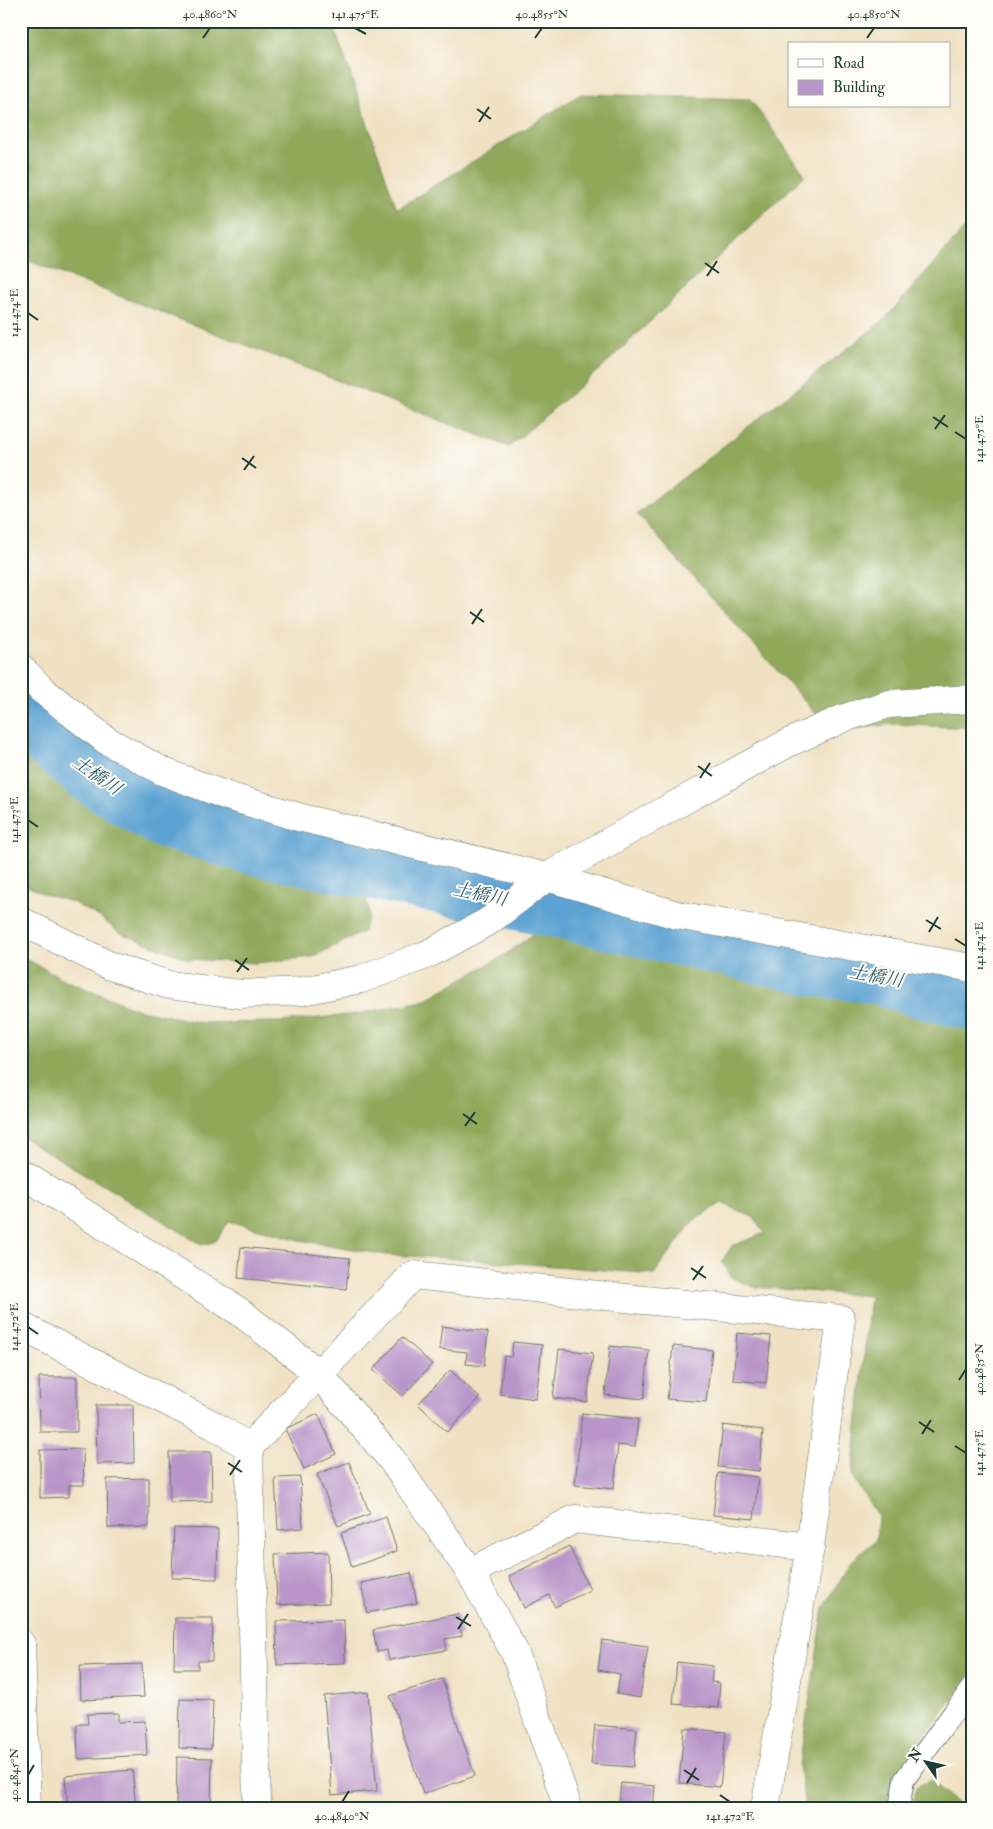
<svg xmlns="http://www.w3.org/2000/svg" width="993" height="1829" font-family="'IM FELL Double Pica','Noto Serif JP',serif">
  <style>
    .forest { fill: #8fa85a; stroke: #577247 }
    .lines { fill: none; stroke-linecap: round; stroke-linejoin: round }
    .river { stroke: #5ca2d2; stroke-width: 60 }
    .building { fill: #b995c9 }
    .service-casing { stroke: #687666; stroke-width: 22 }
    .minor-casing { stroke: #687666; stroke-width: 29 }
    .tertiary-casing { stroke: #687666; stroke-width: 29 }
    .service { stroke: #fff; stroke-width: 20 }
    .minor { stroke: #fff; stroke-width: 28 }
    .tertiary { stroke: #fff; stroke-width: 28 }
    .ticks { fill: none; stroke: #1f3d34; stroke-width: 2 }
    .labels { text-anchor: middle; stroke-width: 4; stroke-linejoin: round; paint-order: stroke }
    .water-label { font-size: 18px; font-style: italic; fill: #34606b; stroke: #fdfcf7 }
    .neatline { fill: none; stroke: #1f3d34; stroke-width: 2 }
    .ticks-label { font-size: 12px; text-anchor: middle; fill: #1f3d34 }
  </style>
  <rect width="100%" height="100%" fill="#fdfcf7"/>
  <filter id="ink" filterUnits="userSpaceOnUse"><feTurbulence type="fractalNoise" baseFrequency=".02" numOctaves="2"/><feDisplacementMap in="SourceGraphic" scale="10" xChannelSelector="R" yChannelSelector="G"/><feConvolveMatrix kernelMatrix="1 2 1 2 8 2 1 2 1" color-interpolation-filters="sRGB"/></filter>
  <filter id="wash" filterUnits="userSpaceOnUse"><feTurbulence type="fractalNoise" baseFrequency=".0096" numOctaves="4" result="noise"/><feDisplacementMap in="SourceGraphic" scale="20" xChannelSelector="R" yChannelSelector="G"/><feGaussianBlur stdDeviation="1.12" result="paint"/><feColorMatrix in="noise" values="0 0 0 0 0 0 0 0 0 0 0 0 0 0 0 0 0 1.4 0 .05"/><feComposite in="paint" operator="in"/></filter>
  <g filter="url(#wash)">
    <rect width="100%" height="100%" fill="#f0e1c3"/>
    <!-- forest -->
    <g class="forest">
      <path d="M21 21H332L397 209 581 94 750 99 805 175 602 367 509 447 21 258Z"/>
      <path d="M972 220V728L891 724 833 733 637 514 884 320Z"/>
      <path d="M21 723 82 778 162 828 365 883 369 916 363 932 312 957 256 963 188 959 118 932 100 917 72 902 44 894 21 883Z"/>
      <path d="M548 923C591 933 635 939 679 948 777 967 875 988 972 1013V1672L891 1782 886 1808H805L799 1766 824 1608 850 1563 876 1540 878 1516 852 1477 870 1296 754 1287 732 1278 722 1261 732 1246 765 1233 753 1217 722 1203 693 1221 654 1274 465 1259 387 1255 300 1240 229 1221 216 1241 203 1245 21 1136V956L63 979 136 1009 202 1023 281 1022 357 1014 423 1001 505 955Z"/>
      <path d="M931 1780 956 1802 958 1808H911L916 1787Z"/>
    </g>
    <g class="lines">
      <!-- river -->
      <path class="river" d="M21 711 41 732 91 774 163 818 250 844 564 910 819 967 878 974 921 988 972 1001"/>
    </g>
    <g id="blocks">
      <!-- building -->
      <g class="building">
        <path d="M241 1247 350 1258 346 1289 238 1278Z"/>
        <path d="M442 1326 488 1332 484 1366 466 1364 467 1352 439 1349Z"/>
        <path d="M737 1333 771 1336 766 1383 733 1380Z"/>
        <path d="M402 1337 432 1364 403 1396 373 1370Z"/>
        <path d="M513 1342 542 1345 536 1399 500 1394 504 1356 511 1357Z"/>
        <path d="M610 1346 649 1350 644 1399 605 1395Z"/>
        <path d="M673 1346 712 1350 706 1402 667 1399Z"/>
        <path d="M559 1349 593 1353 587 1402 553 1398Z"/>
        <path d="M450 1370 480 1398 447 1432 418 1404Z"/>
        <path d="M39 1377H77V1432H40Z"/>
        <path d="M96 1405H133L134 1463 97 1464Z"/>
        <path d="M582 1413 638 1419 635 1447 618 1445 614 1489 575 1485Z"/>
        <path d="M318 1414 336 1454 304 1469 285 1429Z"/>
        <path d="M723 1425 763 1430 759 1471 718 1467Z"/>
        <path d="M83 1449 84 1485H69V1497L40 1498V1450Z"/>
        <path d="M169 1452H211L212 1501 170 1502Z"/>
        <path d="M349 1462 370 1514 338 1526 317 1474Z"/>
        <path d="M718 1473 758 1477 754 1519 713 1515Z"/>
        <path d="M300 1477 303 1528 278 1530 275 1478Z"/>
        <path d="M149 1478V1527L108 1528 107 1479Z"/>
        <path d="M386 1517 397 1551 352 1567 341 1533Z"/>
        <path d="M174 1528 218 1529 217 1579 172 1578Z"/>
        <path d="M569 1546 590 1590 555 1607 549 1595 524 1608 509 1576Z"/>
        <path d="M328 1552 329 1603 277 1605 275 1554Z"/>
        <path d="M411 1573 417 1603 367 1613 361 1583Z"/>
        <path d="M458 1614 462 1636 445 1639 447 1650 389 1660 387 1650 377 1652 373 1630Z"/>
        <path d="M175 1618H213L212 1661H198V1669H174Z"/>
        <path d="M344 1620 345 1663 277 1665 276 1621Z"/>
        <path d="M602 1640 648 1646 640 1698 617 1694 620 1674 598 1670Z"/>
        <path d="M677 1662 713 1666 711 1682 720 1683 718 1708 673 1704Z"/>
        <path d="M142 1664 144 1697 81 1700 80 1666Z"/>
        <path d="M442 1679 475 1776 423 1794 390 1696Z"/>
        <path d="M368 1692 377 1791 332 1795 324 1696Z"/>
        <path d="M180 1699 213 1700 211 1749 179 1748Z"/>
        <path d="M118 1713V1722L145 1721 147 1755 78 1759 77 1724H88L87 1714Z"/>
        <path d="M595 1725 637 1729 633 1767 591 1764Z"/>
        <path d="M684 1728 726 1732 720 1787 679 1783Z"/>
        <path d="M177 1757 212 1758 211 1808 176 1807Z"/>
        <path d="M132 1770 136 1808H68L65 1776Z"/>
        <path d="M621 1783 655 1786 653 1808H618Z"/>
      </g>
    </g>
  </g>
  <g filter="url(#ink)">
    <use href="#blocks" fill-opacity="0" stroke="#687666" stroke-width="1"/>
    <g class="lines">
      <defs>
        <path id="service" d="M899 1808 904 1780 972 1687"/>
        <g id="minor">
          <path d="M21 668 42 690 106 740 162 771 227 796 302 818 547 877 677 915 972 968"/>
          <path d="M21 921 110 966 169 985 240 994 303 991 361 979 426 955 489 921 547 877 637 826 788 743 844 718 889 704 972 699"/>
          <path d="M21 1326 213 1425 249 1447"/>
          <path d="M470 1572 575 1519 810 1547"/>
          <path d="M21 1644 27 1808"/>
          <path d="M257 1808 249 1447 413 1275 644 1300 841 1319 810 1547 765 1808"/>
        </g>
        <path id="tertiary" d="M21 1173 240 1312 318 1373 392 1460 470 1572 515 1653 564 1796 567 1808"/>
      </defs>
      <!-- service casing -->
      <use href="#service" class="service-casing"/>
      <!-- minor casing -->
      <use href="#minor" class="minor-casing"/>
      <!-- tertiary casing -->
      <use href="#tertiary" class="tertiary-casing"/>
      <!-- service -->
      <use href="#service" class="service"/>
      <!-- minor -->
      <use href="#minor" class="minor"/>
      <!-- tertiary -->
      <use href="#tertiary" class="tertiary"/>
    </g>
  </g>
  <!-- ticks -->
  <path class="ticks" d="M355 28 366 34M203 38 210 28M535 38 542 28M867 38 874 28M477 109 491 119M479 122 489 107M705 263 719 273M707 276 717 261M28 313 38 320M933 417 948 427M935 429 945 415M955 432 966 439M242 458 256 468M244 470 254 456M470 612 484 622M472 624 482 609M698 766 712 776M700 778 710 763M28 820 38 827M926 920 941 929M929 932 938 917M955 939 966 946M235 960 249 970M237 972 247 958M463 1114 477 1124M465 1126 475 1112M691 1268 706 1278M693 1280 703 1266M28 1327 38 1334M959 1380 966 1369M919 1422 934 1432M922 1434 931 1420M955 1446 966 1453M228 1463 242 1472M230 1475 240 1460M456 1617 471 1626M458 1629 468 1614M684 1770 699 1780M28 1775 34 1765M687 1783 696 1768M720 1795 730 1802M342 1802 349 1791"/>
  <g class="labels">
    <!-- water labels -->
    <g class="water-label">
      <text transform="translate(97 775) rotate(35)" y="6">土橋川</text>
      <text transform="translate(480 894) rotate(12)" y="6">土橋川</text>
      <text transform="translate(876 976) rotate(11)" y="6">土橋川</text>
    </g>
  </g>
  <!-- margin -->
  <rect width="993" height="1829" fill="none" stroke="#fdfcf7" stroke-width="55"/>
  <!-- legend -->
  <rect x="788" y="42" width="162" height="65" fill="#fdfcf7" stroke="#a4b0a9"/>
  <rect x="798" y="59" width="25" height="8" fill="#ffffff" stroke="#a4b0a9"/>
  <text x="833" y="68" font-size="15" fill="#1f3d34">Road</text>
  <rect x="798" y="80" width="25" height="15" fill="#b995c9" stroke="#a4b0a9"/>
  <text x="833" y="92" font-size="15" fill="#1f3d34">Building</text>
  <!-- north arrow -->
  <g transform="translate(926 1762) rotate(304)" stroke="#fdfcf7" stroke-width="4" paint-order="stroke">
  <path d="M0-4L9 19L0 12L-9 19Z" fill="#1f3d34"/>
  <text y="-8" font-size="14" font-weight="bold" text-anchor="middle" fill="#1f3d34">N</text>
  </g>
  <rect x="28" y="28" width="938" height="1774" class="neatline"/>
  <g class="ticks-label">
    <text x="210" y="18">40.4860°N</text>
    <text x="355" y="18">141.475°E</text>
    <text x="542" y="18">40.4855°N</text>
    <text x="874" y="18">40.4850°N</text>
    <text transform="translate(14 313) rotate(-90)" y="4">141.474°E</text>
    <text transform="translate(979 439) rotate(-90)" y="4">141.475°E</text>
    <text transform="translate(14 820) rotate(-90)" y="4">141.473°E</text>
    <text transform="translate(979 946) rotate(-90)" y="4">141.474°E</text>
    <text transform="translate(14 1327) rotate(-90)" y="4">141.472°E</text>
    <text transform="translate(979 1369) rotate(-90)" y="4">40.4835°N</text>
    <text transform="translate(979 1453) rotate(-90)" y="4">141.473°E</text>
    <text transform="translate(14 1775) rotate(-90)" y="4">40.4845°N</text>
    <text x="342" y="1820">40.4840°N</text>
    <text x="730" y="1820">141.472°E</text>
  </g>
</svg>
